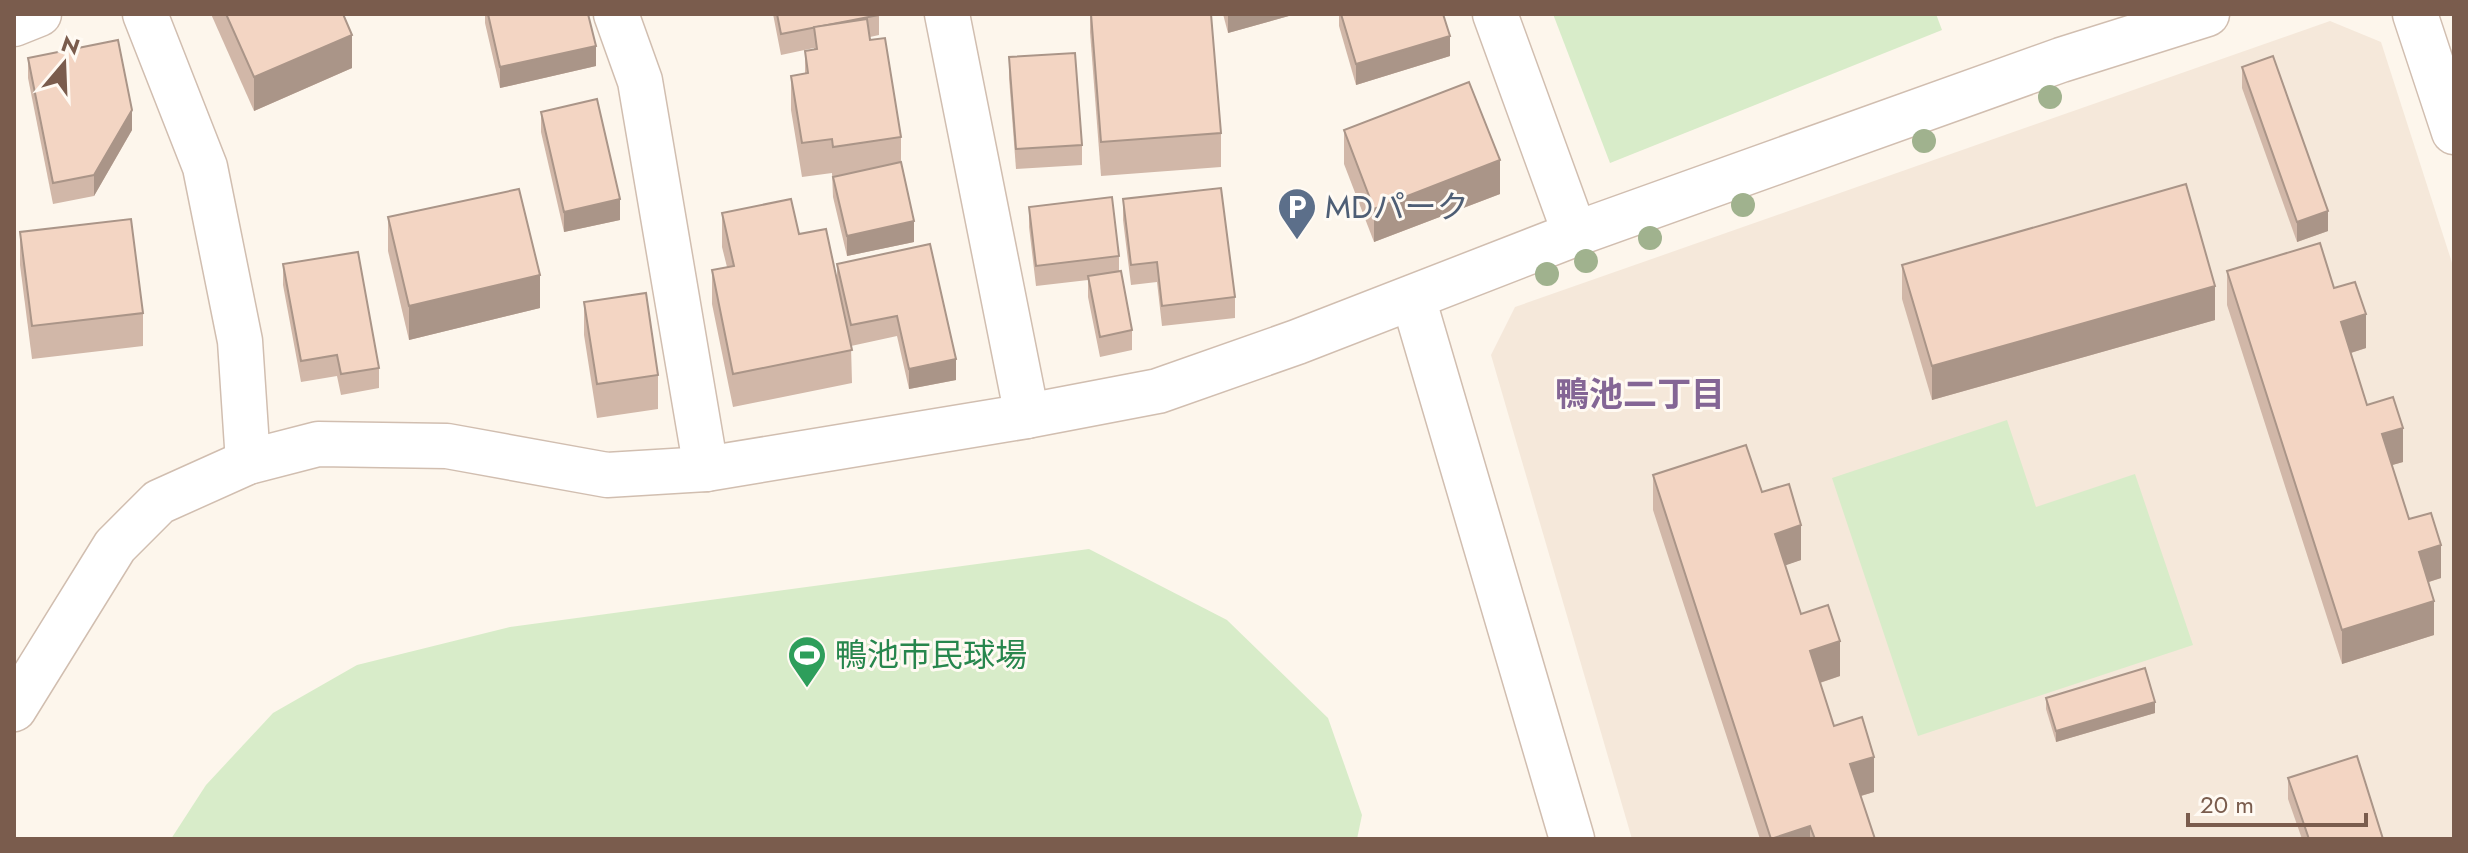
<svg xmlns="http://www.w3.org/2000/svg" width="2468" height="853" font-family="Jost,'Noto Sans JP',sans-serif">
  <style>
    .residential { fill: #f5e8da }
    .green { fill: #d8ecc9 }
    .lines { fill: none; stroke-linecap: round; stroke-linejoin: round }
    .minor-casing { stroke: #d1beb0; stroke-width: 47 }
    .minor { stroke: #fff; stroke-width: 44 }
    .tree { fill: #a0b28e }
    .wall { fill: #d1b7a8 }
    .shaded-wall { fill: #aa9588 }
    .building { fill: #f3d5c3; stroke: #aa9588; stroke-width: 2 }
    .labels { text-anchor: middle; stroke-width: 6; stroke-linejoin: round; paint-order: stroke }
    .service-label { font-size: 32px; fill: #4e5e75; stroke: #fffaf3; text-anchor: start }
    .leisure-label { font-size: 32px; fill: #27864d; stroke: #fffaf3; text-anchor: start }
    .neighbourhood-label { font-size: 34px; font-weight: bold; fill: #846695; stroke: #fffaf3 }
  </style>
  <rect width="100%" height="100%" fill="#fdf6ec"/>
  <!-- residential -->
  <path class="residential" d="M2330 21 2381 42 2454 269V839H1632L1491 355 1515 307Z"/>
  <!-- green -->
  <g class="green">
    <path d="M1553 14H1936L1942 30 1610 163Z"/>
    <path d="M2007 420 2036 507 2135 474 2193 645 1918 736 1832 478Z"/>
    <path d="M1089 549 1227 620 1328 718 1362 815 1357 839H171L206 785 273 713 357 665 510 627Z"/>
  </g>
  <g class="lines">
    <defs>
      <g id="minor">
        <path d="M145 14 205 167 240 341 248 462"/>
        <path d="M616 14 640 81 706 469"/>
        <path d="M947 14 1027 416"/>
        <path d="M1495 14 1575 234"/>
        <path d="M2415 14 2454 132"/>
        <path d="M14 24 39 14"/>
        <path d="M1413 298 1572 839"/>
        <path d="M14 709 115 546 159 502 248 462 318 444 447 446 607 475 706 469 1027 416 1158 391 1297 342 1575 234 2061 60 2207 14"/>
      </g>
    </defs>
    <!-- minor casing -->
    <use href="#minor" class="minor-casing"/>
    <!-- minor -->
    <use href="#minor" class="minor"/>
  </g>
  <!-- trees -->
  <g class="tree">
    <circle cx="2050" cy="97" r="12"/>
    <circle cx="1924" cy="141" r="12"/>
    <circle cx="1743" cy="205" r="12"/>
    <circle cx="1650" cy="238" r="12"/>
    <circle cx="1586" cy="261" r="12"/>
    <circle cx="1547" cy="274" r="12"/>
  </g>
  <!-- wall -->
  <g class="wall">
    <path d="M211 14H343L352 68 254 111Z"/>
    <path d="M485 14H588L596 66 500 88 485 23Z"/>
    <path d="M773 14H879V35L870 37 901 137V162L914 242 847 256 833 197 832 173 802 177 791 110V76L805 74V51L814 50V48L781 55Z"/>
    <path d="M1090 14H1211L1221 133V167L1101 176 1090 32Z"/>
    <path d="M1223 14H1296L1228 33Z"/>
    <path d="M1339 14H1443L1450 56 1356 85 1339 26Z"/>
    <path d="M1009 57 1082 145V165L1016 169 1009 78Z"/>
    <path d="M28 58 132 130 94 196 53 204 28 78Z"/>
    <path d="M2242 67 2328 231 2297 242 2242 88Z"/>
    <path d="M541 112 620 220 564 232 541 132Z"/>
    <path d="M1344 130 1500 194 1374 242 1344 164Z"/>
    <path d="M1123 199 1235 297V318L1162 326 1157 282 1131 285 1123 220Z"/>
    <path d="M1029 207 1119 256V271L1132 330V350L1100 357 1088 297V280L1036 286 1029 227Z"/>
    <path d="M722 213 799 234 837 282V264L930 244 956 380 909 389 897 336 851 346 852 383 733 407 712 304V270L727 267 722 247Z"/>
    <path d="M388 217 540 308 409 340 388 251Z"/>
    <path d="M20 232 143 313V346L32 359 20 265Z"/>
    <path d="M283 264 379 368V388L341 395 337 376 301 382 283 285Z"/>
    <path d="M1902 265 2215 320 1932 400 1902 299Z"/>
    <path d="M2227 271 2334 288 2366 348 2351 353 2367 405 2403 462 2392 465 2409 519 2441 578 2429 582 2434 635 2342 664 2227 305Z"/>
    <path d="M584 302 658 375V409L597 418 584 335Z"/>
    <path d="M1653 475 1762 492 1801 560 1785 565 1801 614 1840 676 1820 683 1834 726 1874 792 1861 796 1875 839H1760L1653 510Z"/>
    <path d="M2046 698 2155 713 2056 742 2046 709Z"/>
    <path d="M2288 778 2383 839H2302L2288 799Z"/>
  </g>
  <!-- shaded-wall -->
  <g class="shaded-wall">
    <path d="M1228 14H1296L1228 33Z"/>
    <path d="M352 35V68L254 111V77Z"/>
    <path d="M1450 36V56L1356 85V64Z"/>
    <path d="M596 46V66L500 88V67Z"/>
    <path d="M132 110V130L94 196V175Z"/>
    <path d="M1500 160V194L1374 242V209Z"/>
    <path d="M620 199V220L564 232V212Z"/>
    <path d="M2328 211V231L2297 242V222Z"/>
    <path d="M914 221V242L847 256V236Z"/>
    <path d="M540 275V308L409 340V306Z"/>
    <path d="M2215 286V320L1932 400V366Z"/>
    <path d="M2366 314V348L2341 356V322Z"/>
    <path d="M956 359V380L909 389V369Z"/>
    <path d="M2403 428V462L2382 468V434Z"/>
    <path d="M1801 525V560L1775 569V534Z"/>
    <path d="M2441 545V578L2419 585V552Z"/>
    <path d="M2434 601V635L2342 664V630Z"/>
    <path d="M1840 641V676L1810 686V651Z"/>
    <path d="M2155 702V713L2056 742V731Z"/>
    <path d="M1874 757V792L1850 799V764Z"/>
    <path d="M1810 826V839H1771Z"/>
  </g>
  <!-- building -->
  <g class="building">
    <path d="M226 14H343L352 35 254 77Z"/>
    <path d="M488 14H588L596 46 500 67Z"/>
    <path d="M777 14H879V15L781 34Z"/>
    <path d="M1091 14H1211L1221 133 1101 142Z"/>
    <path d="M1341 14H1443L1450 36 1356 64Z"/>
    <path d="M867 19 870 40 885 38 901 137 833 147 832 139 802 143 791 76 808 73 805 51 817 49 814 27Z"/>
    <path d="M118 40 132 110 94 175 53 183 28 58Z"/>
    <path d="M1075 53 1082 145 1016 149 1009 57Z"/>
    <path d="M2273 56 2328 211 2297 222 2242 67Z"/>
    <path d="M1469 82 1500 160 1374 209 1344 130Z"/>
    <path d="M597 99 620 199 564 212 541 112Z"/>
    <path d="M901 162 914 221 847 236 833 177Z"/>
    <path d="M2186 184 2215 286 1932 366 1902 265Z"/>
    <path d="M1221 188 1235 297 1162 306 1157 262 1131 265 1123 199Z"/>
    <path d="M519 189 540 275 409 306 388 217Z"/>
    <path d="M1112 197 1119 256 1036 266 1029 207Z"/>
    <path d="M791 199 799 234 826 229 852 350 733 374 712 270 734 266 722 213Z"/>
    <path d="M131 219 143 313 32 326 20 232Z"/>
    <path d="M2320 243 2334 288 2355 282 2366 314 2341 322 2367 405 2393 397 2403 428 2382 434 2409 519 2431 513 2441 545 2419 552 2434 601 2342 630 2227 271Z"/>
    <path d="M930 244 956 359 909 369 897 316 851 325 837 264Z"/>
    <path d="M358 252 379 368 341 374 337 355 301 361 283 264Z"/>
    <path d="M1121 271 1132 330 1100 337 1088 276Z"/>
    <path d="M646 293 658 375 597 384 584 302Z"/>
    <path d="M1746 445 1762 492 1789 484 1801 525 1775 534 1801 614 1828 605 1840 641 1810 651 1834 726 1862 717 1874 757 1850 764 1875 839H1815L1810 826 1771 839 1653 475Z"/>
    <path d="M2145 668 2155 702 2056 731 2046 698Z"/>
    <path d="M2357 756 2383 839H2309L2288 778Z"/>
  </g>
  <!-- icons -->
  <defs>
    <symbol id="parking-pin" viewBox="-11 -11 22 30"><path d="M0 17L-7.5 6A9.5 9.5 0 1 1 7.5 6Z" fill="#5c6f8a" stroke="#fffaf3"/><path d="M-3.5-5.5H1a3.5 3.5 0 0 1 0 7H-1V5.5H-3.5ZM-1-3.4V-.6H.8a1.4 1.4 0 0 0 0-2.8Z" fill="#fff"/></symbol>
    <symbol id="stadium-pin" viewBox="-11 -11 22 30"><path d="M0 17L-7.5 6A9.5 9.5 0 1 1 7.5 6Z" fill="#2e9e5b" stroke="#fffaf3"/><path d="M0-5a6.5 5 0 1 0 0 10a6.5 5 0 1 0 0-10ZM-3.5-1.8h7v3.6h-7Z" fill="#fff"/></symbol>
  </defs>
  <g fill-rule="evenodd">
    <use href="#parking-pin" x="1275" y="185" width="44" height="60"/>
    <use href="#stadium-pin" x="785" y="633" width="44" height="60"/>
  </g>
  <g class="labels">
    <!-- service labels -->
    <g class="service-label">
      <text x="1325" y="218">MDパーク</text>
    </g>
    <!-- leisure labels -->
    <g class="leisure-label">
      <text x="835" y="666">鴨池市民球場</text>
    </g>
    <!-- neighbourhood labels -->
    <g class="neighbourhood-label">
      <text x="1640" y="406">鴨池二丁目</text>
    </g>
  </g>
  <!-- border -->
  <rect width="2468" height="853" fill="none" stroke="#7a5c4d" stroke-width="32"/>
  <!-- north arrow -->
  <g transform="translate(64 64) rotate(19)" stroke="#fffaf3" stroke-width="6" paint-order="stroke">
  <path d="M0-6L14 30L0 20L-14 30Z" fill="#7a5c4d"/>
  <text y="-12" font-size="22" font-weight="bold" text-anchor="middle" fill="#7a5c4d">N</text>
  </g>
  <!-- scale -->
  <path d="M2188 813v12h178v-12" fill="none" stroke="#7a5c4d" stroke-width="4"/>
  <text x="2200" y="813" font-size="24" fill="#7a5c4d" stroke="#fffaf3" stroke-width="6" paint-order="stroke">20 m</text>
</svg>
